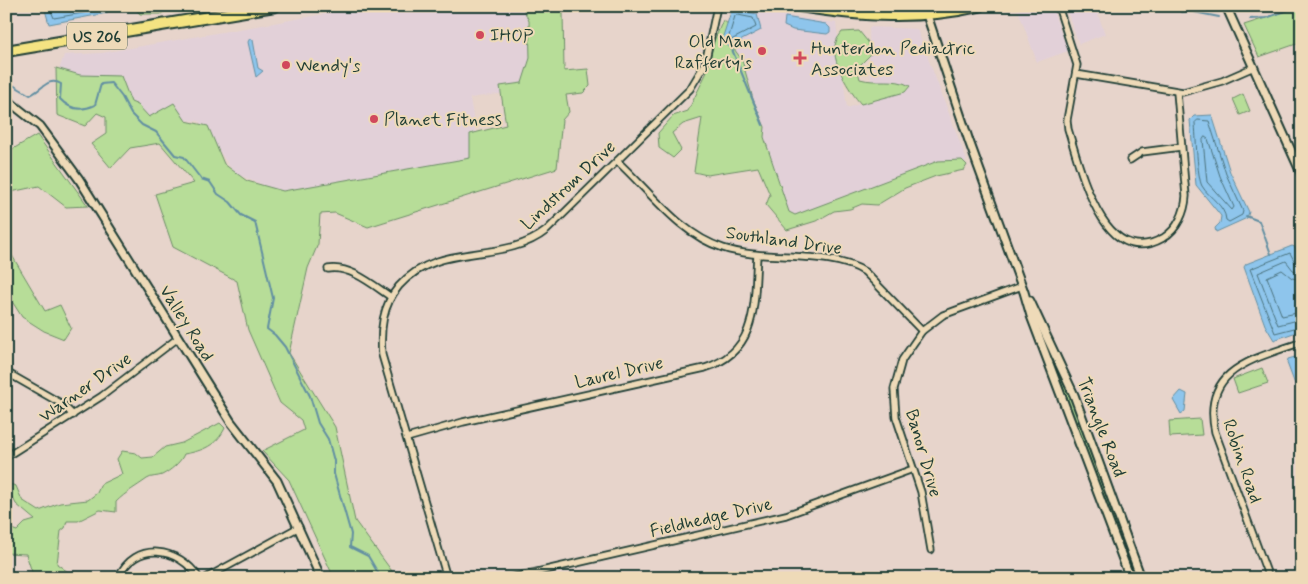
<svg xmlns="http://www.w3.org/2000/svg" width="1308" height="584" font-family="Mynerve,sans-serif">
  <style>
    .built { fill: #e2d0d8 }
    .green { fill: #b7dd98; stroke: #6b8d66 }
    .water { fill: #8ec5ec; stroke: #628fa2 }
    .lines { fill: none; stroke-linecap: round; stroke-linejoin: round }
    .shore { stroke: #4b737e; stroke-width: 1 }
    .stream { stroke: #628fa2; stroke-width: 2 }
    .minor-casing { stroke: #1f3d34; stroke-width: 9 }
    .tertiary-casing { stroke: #1f3d34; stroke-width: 11 }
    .trunk-casing { stroke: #1f3d34; stroke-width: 14 }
    .minor { stroke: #eedab8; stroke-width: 5.5 }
    .tertiary { stroke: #eedab8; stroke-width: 7 }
    .trunk { stroke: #f4e382; stroke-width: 10 }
    .poi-dot { fill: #d1495b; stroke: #eedab8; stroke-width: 2 }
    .labels { text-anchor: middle; stroke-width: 4; stroke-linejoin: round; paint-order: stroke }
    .shield { fill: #eedab8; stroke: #5d6c5c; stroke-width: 1 }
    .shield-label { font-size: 16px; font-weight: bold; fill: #1f3d34 }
    .poi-label { font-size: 18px; fill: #1f3d34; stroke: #eedab8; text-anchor: start }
    .street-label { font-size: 18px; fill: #1f3d34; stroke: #eedab8 }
  </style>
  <rect width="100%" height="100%" fill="#e7d4cb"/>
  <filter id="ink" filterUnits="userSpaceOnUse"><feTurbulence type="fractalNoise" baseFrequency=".02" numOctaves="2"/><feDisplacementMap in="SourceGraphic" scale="10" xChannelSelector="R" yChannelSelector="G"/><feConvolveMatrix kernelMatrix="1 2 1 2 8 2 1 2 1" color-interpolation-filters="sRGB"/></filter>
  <g filter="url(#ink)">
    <!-- built -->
    <g class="built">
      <path d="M370 6H527L533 89 470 98 480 159 280 192 234 173 199 121 182 120 179 112 149 122 82 78 59 70 64 55 102 53Z"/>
      <path d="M1028 6H1051L1068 51 1037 62 1018 10Z"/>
      <path d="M1065 6H1095L1105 34 1079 44Z"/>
      <path d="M732 8 836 23 847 108 908 89 871 86 869 27 917 29 967 161 786 221 725 33Z"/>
    </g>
    <!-- green -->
    <g class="green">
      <path d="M133 6H172L161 14H140Z"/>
      <path d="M522 6 558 7 563 13 564 71 588 69 590 86 583 93 566 95 569 112 562 120 557 168 368 227 335 213 320 214 318 244 308 268 289 353 335 427 355 521 397 578H334L289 480 262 451 304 430 301 420 280 403 248 330 237 281 173 247 155 194 194 183 160 143 130 148 111 168 91 144 106 134V117L97 113 85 126 57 115 56 68 80 75 121 76 131 102 138 105 149 117 174 103 186 121 208 126 224 164 247 181 283 191 470 158V134L506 125 500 86 522 83 530 58 529 21Z"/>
      <path d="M1302 6V42L1259 57 1244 25Z"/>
      <path d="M723 20 729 25V42L742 60 753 99 765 127 764 137 789 212 795 215 938 161 962 160 967 165 964 170 936 176 905 188 877 205 862 204 850 209 834 211 816 221 787 230 766 205 770 195 758 167 707 175 694 172 702 118 683 124 672 133 681 150 673 158 659 148 658 133 673 116 688 111 706 74 714 41Z"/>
      <path d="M859 31 868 42 872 53 857 68 860 79C877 84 894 77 910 86L905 92 861 104C850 92 829 59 836 42 837 38 840 35 842 32Z"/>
      <path d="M1243 94 1250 111 1240 115 1233 99Z"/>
      <path d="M37 135 88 206 66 207 39 186 6 193V147L11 150Z"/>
      <path d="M6 236 10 252 45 311 60 305 71 328 64 339 44 331 22 317 6 292Z"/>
      <path d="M1057 367 1068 387 1138 578H1133L1055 368Z"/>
      <path d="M1262 368 1268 383 1238 393 1233 379Z"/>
      <path d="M1200 419 1202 435 1170 437 1169 421Z"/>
      <path d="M220 423 225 428C217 445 203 451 184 454 181 462 170 471 162 475 157 477 151 476 147 479 136 487 126 492 116 502V512L100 510 78 521H67L65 528 61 531 57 564 68 572 70 578H34L26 554 6 553V527L17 531 25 523 35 520 16 504 13 498 6 497V483L16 486 22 500 39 511 60 503 88 500 97 493 101 484 122 474 117 459 122 451 136 453 142 458 153 457 165 447 182 443Z"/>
    </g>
    <!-- water -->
    <g class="water">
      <path d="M44 6H107V13L49 24Z"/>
      <path d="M738 10 757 14 761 30 736 43 732 48 728 46 723 36 731 12Z"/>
      <path d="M785 17 826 24 830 28V32L827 34 793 30 784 26Z"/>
      <path d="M250 38 253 40 258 68 263 71 256 77 248 42Z"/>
      <path d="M1212 115 1230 172 1249 212 1247 218 1216 232 1215 228 1220 223 1221 216 1196 185 1190 120 1194 116Z"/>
      <path d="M1292 246 1295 247 1302 269V330L1274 340 1265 325 1244 267 1246 264Z"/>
      <path d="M1302 355V403L1287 363 1288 359Z"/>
      <path d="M1181 391 1187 394 1185 411 1181 414 1173 400Z"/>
    </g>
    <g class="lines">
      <!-- shore -->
      <g class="shore">
        <path d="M49 6 54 18 100 10 102 6"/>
        <path d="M738 15 753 18 756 27 731 40 729 36 735 16Z"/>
        <path d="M1198 120 1209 121 1226 174 1243 211 1242 215 1229 222 1226 220C1225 205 1209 198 1202 186 1197 177 1196 135 1195 123Z"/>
        <path d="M1205 137 1208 139 1220 176 1234 207 1232 210 1207 182 1203 140Z"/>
        <path d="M1302 266 1296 264 1290 253 1250 269 1275 333 1302 326"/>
        <path d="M1302 273 1293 270 1286 261 1258 273 1278 325 1302 319"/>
        <path d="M1302 280 1292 278 1282 270 1267 277 1282 316 1302 312"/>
      </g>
      <!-- stream -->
      <g class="stream">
        <path d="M1181 12 1189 11 1219 17"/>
        <path d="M1250 19 1266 18 1299 6"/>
        <path d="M731 47 763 125"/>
        <path d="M6 81 30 95C41 91 48 76 61 84L60 99C70 110 82 111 95 105L101 84 111 83 122 97 131 114 142 125 156 132 175 155 184 157 201 179 210 182 218 194 230 202 241 215 255 222 273 298 267 329 275 335 285 347 310 396 318 423 328 439 334 461V474L351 534 350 547 368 556 381 578"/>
        <path d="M1246 216 1259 221 1271 254"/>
      </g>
      <defs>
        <g id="minor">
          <path d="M1058 6 1077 65 1067 120 1068 129C1080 167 1103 272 1163 238 1178 229 1185 212 1186 196L1177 92"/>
          <path d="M1076 74 1183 92 1222 81 1254 67"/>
          <path d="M1130 160 1142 152 1181 147"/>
          <path d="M617 161C650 191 679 234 723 248 764 262 830 249 865 272L922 331"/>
          <path d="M328 269C350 265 373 285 391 297"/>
          <path d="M6 372 62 404 73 415"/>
          <path d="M407 438 463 422 705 368C759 351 754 302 757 255"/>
          <path d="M6 457 102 396 178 338"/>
          <path d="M931 550 921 492 896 417 894 389 902 360 922 331 943 315 1022 286"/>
          <path d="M118 578C135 540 179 547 199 578"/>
          <path d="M206 578 299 527"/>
          <path d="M447 578 382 355C380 330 382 306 399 286 441 239 502 266 547 230L690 89 705 64 717 6"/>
          <path d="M511 578 786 515 913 469"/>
          <path d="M1269 578 1215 432C1201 368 1255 359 1302 342"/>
        </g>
        <g id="tertiary">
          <path d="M924 6 969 141 1024 292 1031 316 1130 578"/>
          <path d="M1226 6 1302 175"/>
          <path d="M6 99 40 126 79 179 231 422 277 481 321 578"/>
          <path d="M1030 301 1074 395 1141 578"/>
        </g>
        <g id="trunk">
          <path d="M800 6C861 16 919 20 979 6"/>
          <path d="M870 6 889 13"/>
          <path d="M6 51 275 6"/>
        </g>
      </defs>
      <!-- minor casing -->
      <use href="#minor" class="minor-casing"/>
      <!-- tertiary casing -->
      <use href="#tertiary" class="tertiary-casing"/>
      <!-- trunk casing -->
      <use href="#trunk" class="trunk-casing"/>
      <!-- minor -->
      <use href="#minor" class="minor"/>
      <!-- tertiary -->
      <use href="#tertiary" class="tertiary"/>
      <!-- trunk -->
      <use href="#trunk" class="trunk"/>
    </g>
  </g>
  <!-- markers -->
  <g class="poi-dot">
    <circle cx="480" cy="35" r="5"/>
    <circle cx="762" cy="51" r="5"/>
    <path d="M797.5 50.5h5v5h5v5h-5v5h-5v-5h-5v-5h5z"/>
    <circle cx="286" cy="65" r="5"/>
    <circle cx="374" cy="119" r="5"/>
  </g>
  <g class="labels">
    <!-- shield labels -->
    <rect class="shield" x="67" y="22.5" width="60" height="27" rx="4"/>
    <g class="shield-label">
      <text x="97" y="42">US 206</text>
    </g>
    <!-- poi labels -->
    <g class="poi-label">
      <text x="490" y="41">IHOP</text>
      <text x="752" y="47" text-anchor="end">Old Man<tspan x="752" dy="21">Rafferty's</tspan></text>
      <text x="811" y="54">Hunterdon Pediactric<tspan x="811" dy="21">Associates</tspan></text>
      <text x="296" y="71">Wendy's</text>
      <text x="384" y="125">Planet Fitness</text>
    </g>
    <!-- street labels -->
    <g class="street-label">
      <text transform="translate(568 185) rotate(-43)" y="6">Lindstrom Drive</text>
      <text transform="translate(784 240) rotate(8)" y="6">Southland Drive</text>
      <text transform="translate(187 323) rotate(58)" y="6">Valley Road</text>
      <text transform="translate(619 372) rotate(-13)" y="6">Laurel Drive</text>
      <text transform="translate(85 387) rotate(-35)" y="6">Warner Drive</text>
      <text transform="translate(1102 427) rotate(69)" y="6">Triangle Road</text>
      <text transform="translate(924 453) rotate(74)" y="6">Banor Drive</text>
      <text transform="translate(1243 461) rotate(71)" y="6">Robin Road</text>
      <text transform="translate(711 517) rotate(-13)" y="6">Fieldhedge Drive</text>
    </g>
  </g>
  <!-- margin -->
  <rect width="1308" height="584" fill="none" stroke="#eedab8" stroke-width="25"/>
  <rect x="12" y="12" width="1283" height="559" fill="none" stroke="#1f3d34" stroke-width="2" filter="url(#ink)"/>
</svg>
